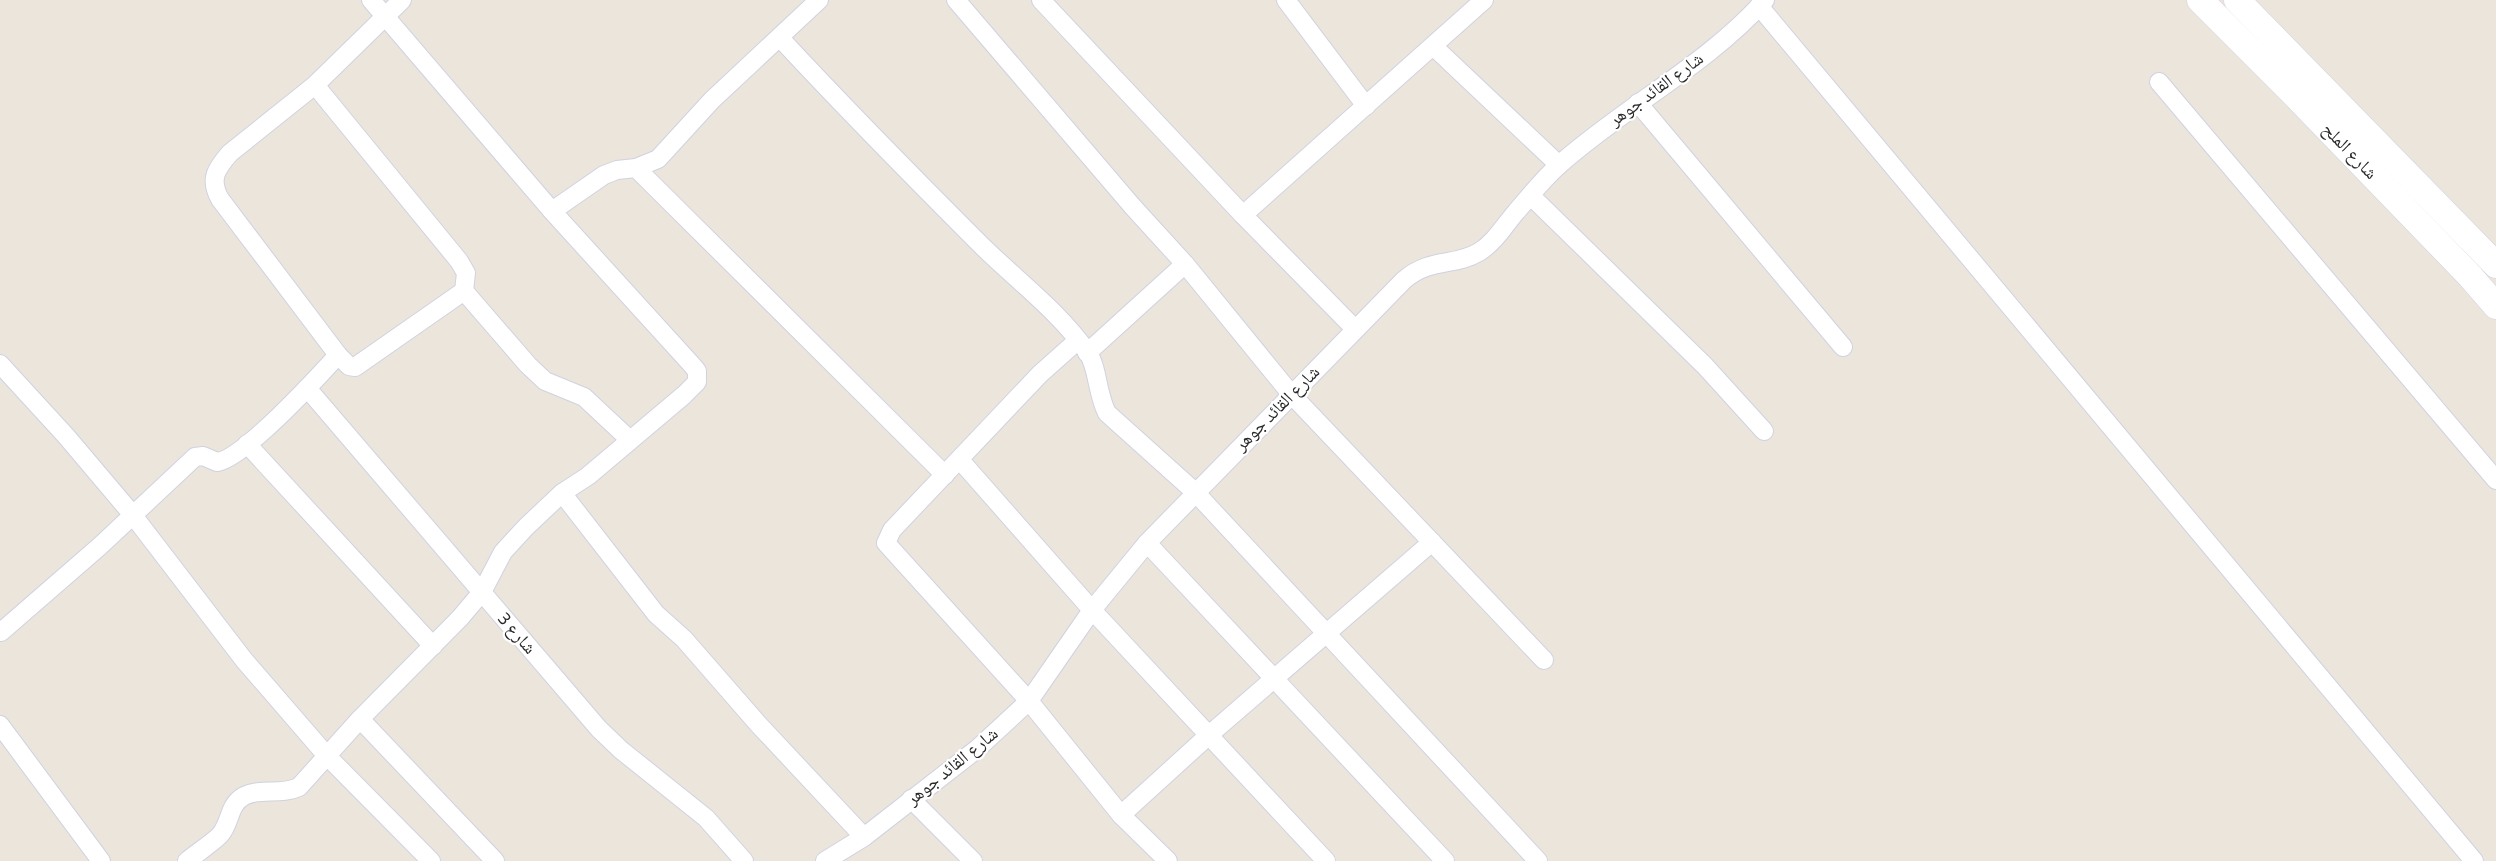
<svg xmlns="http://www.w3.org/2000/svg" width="2496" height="861" font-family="'Titillium Web','Noto Naskh Arabic',sans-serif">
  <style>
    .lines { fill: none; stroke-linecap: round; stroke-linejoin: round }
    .street-casing { stroke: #d0d2e1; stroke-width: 20 }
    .secondary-casing { stroke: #d0d2e1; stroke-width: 27 }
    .street { stroke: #fff; stroke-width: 18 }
    .secondary { stroke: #fff; stroke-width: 26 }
    .labels { text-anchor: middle; stroke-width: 4.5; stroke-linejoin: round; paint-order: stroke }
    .street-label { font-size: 18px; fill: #292929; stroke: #fff }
  </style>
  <rect width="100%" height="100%" fill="#ebe5db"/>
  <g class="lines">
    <defs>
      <g id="street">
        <path d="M956 0 1133 207 1185 264 1291 394 1544 660"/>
        <path d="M1041 0 1243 215 1355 329"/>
        <path d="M1286 0 1366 106"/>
        <path d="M1759 6 2474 861"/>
        <path d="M780 38C845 108 912 176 979 243 1015 279 1059 311 1088 353 1098 368 1097 394 1107 413L1195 492 1538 861"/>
        <path d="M1433 46 1559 165"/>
        <path d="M2159 82 2496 480"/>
        <path d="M315 85 459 261 466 273 464 291 355 367 349 366 338 355 220 199C209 179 216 169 230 153L315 85 402 0"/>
        <path d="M1638 103 1843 347"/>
        <path d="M636 168 945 475"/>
        <path d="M1531 196 1705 366 1764 431"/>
        <path d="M552 211 604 175 617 170 636 168 658 159 712 100 819 0"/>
        <path d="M1243 215 1484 0"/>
        <path d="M464 291 528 365 545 381 584 397 630 440"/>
        <path d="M1077 341 1040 374 892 530 886 543 1029 701 1121 815 1168 861"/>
        <path d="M1087 353 1185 264"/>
        <path d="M0 364 66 436 132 514 244 660 327 756 431 861"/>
        <path d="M307 388 599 729 621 750 706 818 744 861"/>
        <path d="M247 444 433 646"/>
        <path d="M960 460 1092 610 1326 861"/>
        <path d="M562 493 656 614 684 639 759 725 864 837"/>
        <path d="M1147 543 1445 861"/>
        <path d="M1 632 100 546 195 457 203 456 217 462C243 459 318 377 338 355"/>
        <path d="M360 719 495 861"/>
        <path d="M0 725 101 861"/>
        <path d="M911 799 973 861"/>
        <path d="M1121 815 1209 735 1432 542"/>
        <path d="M187 861C198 852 211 844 220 835 231 823 228 805 244 796 262 787 280 796 299 787L360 719 460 618 482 592 503 552 526 527 562 493 588 476 684 395 697 382V371L692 365 552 211 371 0"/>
        <path d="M825 861 864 837 977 749 1029 701 1092 610 1147 543 1404 280C1431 257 1454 267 1479 252 1495 242 1504 226 1516 212 1530 196 1543 179 1559 165 1624 107 1707 65 1765 0"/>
      </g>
      <g id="secondary">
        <path d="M2200 0 2293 93 2470 276 2496 306"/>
        <path d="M2237 0 2496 265"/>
      </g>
    </defs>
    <!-- street casing -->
    <use href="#street" class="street-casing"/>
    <!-- secondary casing -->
    <use href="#secondary" class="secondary-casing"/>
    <!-- street -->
    <use href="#street" class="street"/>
    <!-- secondary -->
    <use href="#secondary" class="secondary"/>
  </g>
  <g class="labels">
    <!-- street labels -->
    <g class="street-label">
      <text transform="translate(1656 89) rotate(-36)" y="6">شارع القائد جوهر</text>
      <text transform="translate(2350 151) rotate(46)" y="6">شارع الملح</text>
      <text transform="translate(1277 408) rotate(-45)" y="6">شارع القائد جوهر</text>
      <text transform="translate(517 633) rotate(49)" y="6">شارع 3</text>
      <text transform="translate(952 766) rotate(-39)" y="6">شارع القائد جوهر</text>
    </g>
  </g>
</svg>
